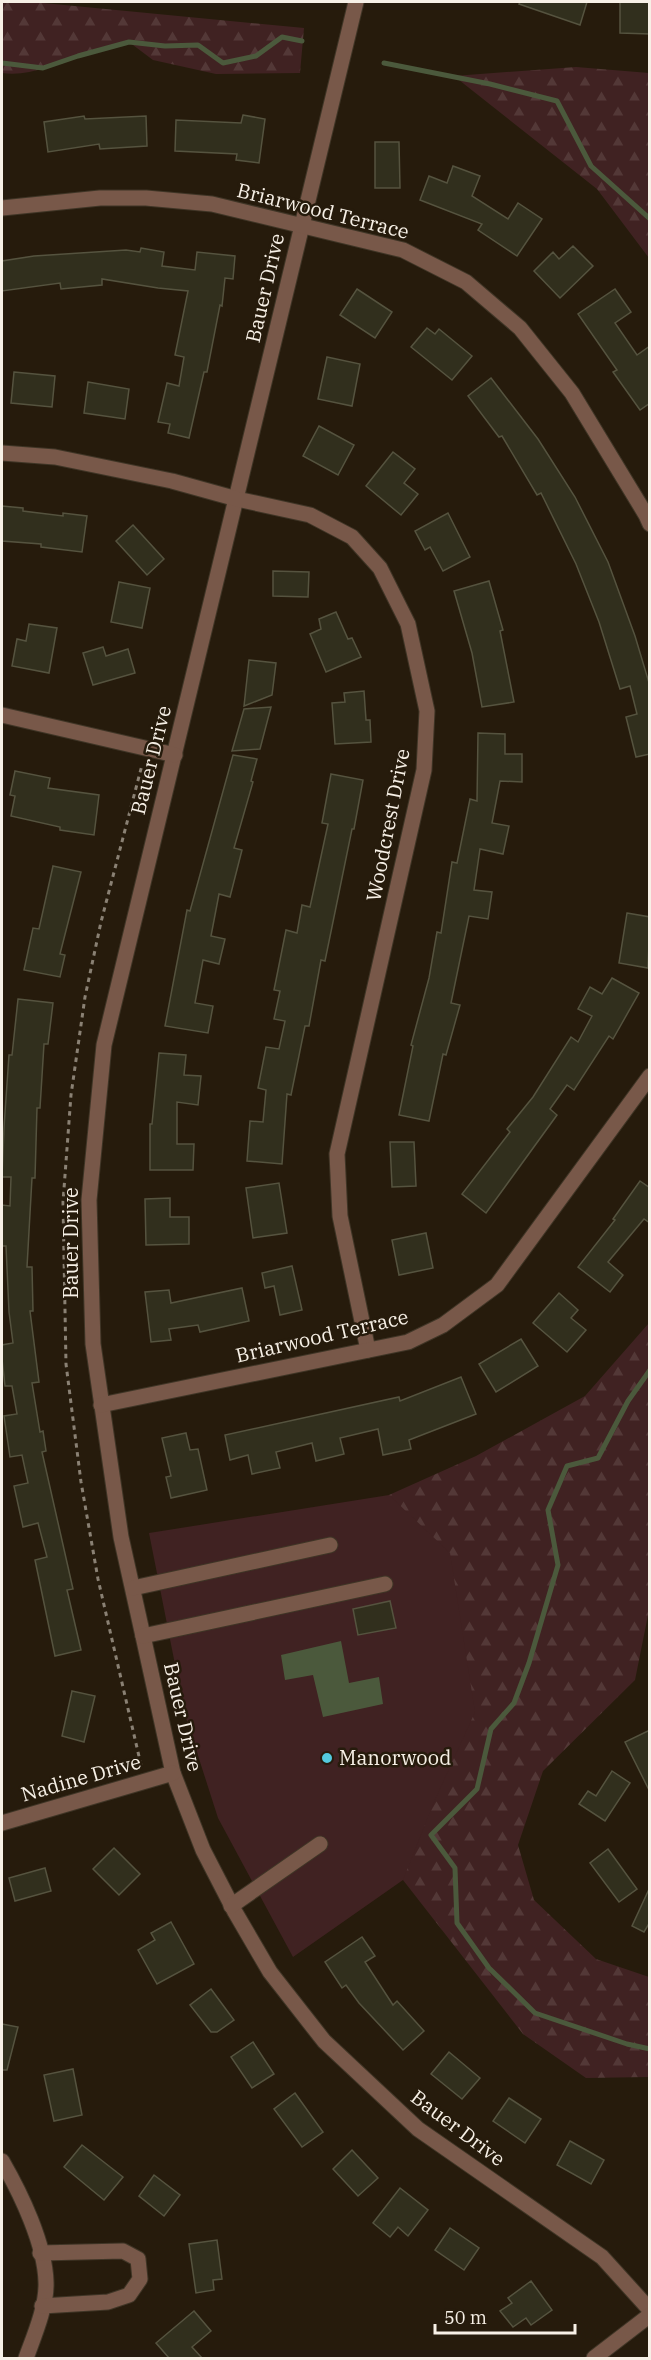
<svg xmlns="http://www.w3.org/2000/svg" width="651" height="2360" font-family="'IBM Plex Serif',serif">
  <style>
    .forest { fill: url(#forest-firs) }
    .pitch { fill: #402222 }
    .water { fill: #4b593c }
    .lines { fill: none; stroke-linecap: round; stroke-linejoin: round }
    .stream { stroke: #4b593c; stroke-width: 5 }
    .building { fill: #312f1d; stroke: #55533f; stroke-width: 1.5 }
    .minor-casing { stroke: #3f3526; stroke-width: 17 }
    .path { stroke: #8a8174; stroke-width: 3; stroke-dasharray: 4.5 4.5; stroke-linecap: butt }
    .minor { stroke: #785849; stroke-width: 15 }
    .poi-dot { fill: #54cade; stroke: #261b0c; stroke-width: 2 }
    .labels { text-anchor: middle; stroke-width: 5; stroke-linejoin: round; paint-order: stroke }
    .street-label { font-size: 20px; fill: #f7f0e6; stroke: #261b0c }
    .poi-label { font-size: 20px; fill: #f7f0e6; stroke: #261b0c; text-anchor: start }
  </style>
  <defs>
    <pattern id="forest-firs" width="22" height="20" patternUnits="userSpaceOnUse" patternTransform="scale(1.5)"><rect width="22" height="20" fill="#402222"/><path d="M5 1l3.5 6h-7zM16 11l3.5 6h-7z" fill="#533837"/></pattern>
  </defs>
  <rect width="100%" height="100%" fill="#261b0c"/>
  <!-- forest -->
  <g class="forest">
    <path d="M2 2H33L304 28 300 73 216 74 153 60 129 42C112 46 95 51 79 56 53 64 29 77 2 73Z"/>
    <path d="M576 67 649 73V258L597 189 454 76Z"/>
    <path d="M649 1323 650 1605 635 1680 543 1771 518 1845 534 1900 596 1959 649 1977V2077L586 2078 523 2034 403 1880 390 1835 389 1495 476 1456 585 1396Z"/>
  </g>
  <!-- pitch -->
  <path class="pitch" d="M389 1495 450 1553 475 1712 434 1802 403 1880 293 1957 218 1818 185 1715 149 1533Z"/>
  <!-- water -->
  <path class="water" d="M341 1641 349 1683 379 1677 383 1704 323 1717 313 1675 285 1680 281 1655Z"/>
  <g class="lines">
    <!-- stream -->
    <g class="stream">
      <path d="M2 63 43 68 78 56 129 42 165 46 198 45 223 63 256 56 282 37 302 41"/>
      <path d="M384 63 490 84 557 101 591 166 650 219"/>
      <path d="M650 1370 628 1401 598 1458 567 1466 548 1510 558 1565 529 1663 514 1703 491 1729 477 1789 431 1835 455 1868 457 1923 489 1968 535 2013 627 2044 650 2049"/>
    </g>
  </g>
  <!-- building -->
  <g class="building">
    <path d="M520 2H587L580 25 519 4Z"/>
    <path d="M620 2H650V34L620 33Z"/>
    <path d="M243 115 265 119 259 163 236 160 237 154 175 151 176 120 241 123Z"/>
    <path d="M84 116 85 119 146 116 147 146 100 149 99 144 48 152 44 122Z"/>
    <path d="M375 142H399L400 188H375Z"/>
    <path d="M453 166 480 176 472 196 508 219 518 203 542 219 517 256 478 230 482 224 420 200 429 176 447 183Z"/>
    <path d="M573 246 593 266 560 298 534 271 553 252 559 259Z"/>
    <path d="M141 248 164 252 162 266 195 270 197 252 235 256 233 279 225 278 222 306 220 305 207 372H204L189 438 168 433 170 424 158 422 167 383 179 386 184 357 175 355 188 291 158 288 102 279V285L61 289 60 283 2 291V261L34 256 126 250 140 252Z"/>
    <path d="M357 289 392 312 375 338 340 315Z"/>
    <path d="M615 289 631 312 615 323 637 355 650 346V403L640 410 613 372 617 370 578 314Z"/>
    <path d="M427 328 435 334 439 329 472 356 452 380 411 347Z"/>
    <path d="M327 357 360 364 352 406 318 399Z"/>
    <path d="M14 372 55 376 52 407 11 403Z"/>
    <path d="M491 378 538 439 575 497 608 562 635 636 650 686V754L636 757 626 717 637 714 630 686 620 689 599 622 576 564 541 493 537 495 502 436 499 437 468 396Z"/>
    <path d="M88 382 129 389 125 419 84 413Z"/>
    <path d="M319 426 354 445 338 475 303 456Z"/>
    <path d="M393 452 415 469 404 483 418 494 401 515 366 486Z"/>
    <path d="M2 506 23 508V511L63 516V513L87 516 82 552 41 547V544L2 541Z"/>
    <path d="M448 513 470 557 443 571 430 547 425 550 415 531Z"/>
    <path d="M133 525 164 559 147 575 116 541Z"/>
    <path d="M273 571 309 572 308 597 273 596Z"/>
    <path d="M489 581 503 630 500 631 514 702 482 707 472 653 454 591Z"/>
    <path d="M119 582 150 588 142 628 111 622Z"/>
    <path d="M336 612 348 639 352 638 361 657 326 672 310 634 321 629 319 619Z"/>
    <path d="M29 624 57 628 49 673 12 666 17 639 26 641Z"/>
    <path d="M103 647 106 656 128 649 135 673 93 685 83 653Z"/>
    <path d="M249 660 276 663 272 695 244 706Z"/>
    <path d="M364 691 366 720H370L371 742 335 744 332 703 345 702 344 693Z"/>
    <path d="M271 707 260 749 232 751 244 709Z"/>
    <path d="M478 733 505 734V754H522V782L500 781 492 823 509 826 503 854 480 849 474 890 492 892 488 919 469 916 451 1003 460 1005 446 1055 443 1054 429 1121 399 1115 413 1046 411 1045 429 978 437 932 441 933 452 862 457 863 470 799 477 801Z"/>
    <path d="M233 755 257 759 251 781 253 782 234 848 242 850 230 897 219 894 211 936 225 939 219 964 203 960 195 1003 213 1006 208 1033 165 1026 187 910 190 911Z"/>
    <path d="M15 771 50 778 48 788 99 795 94 835 60 830V827L11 816 15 796 10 795Z"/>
    <path d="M331 774 363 780 354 829H352L325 961 321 960 309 1026H305L291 1095 287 1094 282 1164 247 1161 250 1121 263 1122 266 1090 258 1088 266 1047 279 1049 285 1021 274 1019 280 991 274 990 286 930 297 933 302 905 310 907 328 824 322 823Z"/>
    <path d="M53 866 81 872 60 954 65 955 60 977 24 970 33 928 39 929Z"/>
    <path d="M627 913 650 917 648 968 619 963Z"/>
    <path d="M612 978 639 993 613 1039 609 1036 574 1090 567 1085 550 1109 557 1115 486 1213 462 1194 510 1132 507 1129 533 1097 571 1037 578 1042 592 1016 578 1009 590 987 602 994Z"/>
    <path d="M18 999 53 1003 48 1044H44L40 1108H37L35 1178H32L27 1267H32L33 1311H30L39 1382 32 1383 40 1432 43 1431 46 1451 42 1452 73 1589 67 1590 81 1650 55 1656 35 1560 47 1557 38 1523 23 1527 14 1486 28 1483 22 1455 10 1457 4 1416 17 1414 12 1386H5L2 1359V1345L13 1343 9 1312 6 1246H2V1205L10 1206 11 1177H2L4 1127 9 1055H12Z"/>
    <path d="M159 1053 186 1055 184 1075 201 1076 198 1105 177 1102V1144H194L193 1170H150V1124H152Z"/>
    <path d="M390 1142H414L416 1186 392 1187Z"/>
    <path d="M640 1181 650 1188V1223L644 1219 608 1262 623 1275 610 1292 578 1267 615 1220 613 1219Z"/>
    <path d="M279 1183 287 1233 253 1238 246 1188Z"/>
    <path d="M170 1198V1217H189V1244L146 1245 145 1199Z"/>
    <path d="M426 1233 433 1268 399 1275 392 1240Z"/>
    <path d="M292 1266 302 1310 280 1315 274 1286 265 1288 262 1273Z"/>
    <path d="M242 1288 249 1321 200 1332 198 1325 169 1329 171 1340 151 1342 145 1292 169 1290 171 1303Z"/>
    <path d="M559 1293 578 1310 571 1318 586 1330 567 1352 533 1323Z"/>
    <path d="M521 1339 538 1366 496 1392 479 1364Z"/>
    <path d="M461 1377 476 1414 409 1440 411 1449 383 1455 378 1429 340 1438 344 1454 316 1461 312 1443 276 1452 280 1468 252 1474 248 1455 230 1460 225 1435 399 1397 400 1401Z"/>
    <path d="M186 1433 190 1450 198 1449 207 1490 171 1498 166 1477 171 1476 162 1438Z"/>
    <path d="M390 1601 396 1628 358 1635 353 1609Z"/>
    <path d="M72 1691 95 1696 84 1742 62 1736Z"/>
    <path d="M650 1730V1792L625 1742Z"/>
    <path d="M612 1771 630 1783 605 1821 579 1804 588 1791 596 1796Z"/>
    <path d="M114 1848 140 1874 119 1895 93 1869Z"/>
    <path d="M608 1849 637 1889 619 1902 590 1863Z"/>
    <path d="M45 1868 51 1891 15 1901 9 1878Z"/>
    <path d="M650 1887V1922L644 1932 632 1926Z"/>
    <path d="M171 1922 194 1964 157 1984 138 1950 155 1940 151 1933Z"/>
    <path d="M362 1937 375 1956 365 1962 393 2005 397 2001 424 2031 403 2050 359 2003 346 1985 342 1988 325 1962Z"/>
    <path d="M211 1989 234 2020 217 2032H211L190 2005Z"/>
    <path d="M2 2024 18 2027 7 2070H2Z"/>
    <path d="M253 2042 274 2074 252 2088 231 2057Z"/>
    <path d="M449 2052 480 2078 462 2099 431 2074Z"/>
    <path d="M73 2069 82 2115 54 2121 44 2075Z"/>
    <path d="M295 2093 323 2132 302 2147 274 2109Z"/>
    <path d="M509 2098 541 2119 525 2143 493 2121Z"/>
    <path d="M570 2141 604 2160 591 2184 557 2165Z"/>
    <path d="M82 2145 123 2177 104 2200 64 2167Z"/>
    <path d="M352 2150 378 2178 358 2196 333 2169Z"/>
    <path d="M154 2175 180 2195 164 2216 139 2196Z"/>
    <path d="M400 2188 428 2210 408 2236 398 2227 390 2237 373 2223Z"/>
    <path d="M450 2228 479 2248 464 2270 435 2250Z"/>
    <path d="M217 2240 222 2279 213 2280 214 2290 196 2293 189 2244Z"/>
    <path d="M531 2281 552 2310 531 2325 526 2318 513 2327 500 2311 512 2303 508 2298Z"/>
    <path d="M194 2311 211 2331 192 2347 202 2358H169L156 2343Z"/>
  </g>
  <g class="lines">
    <defs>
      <g id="minor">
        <path d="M356 2 104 1045 89 1200 93 1344 121 1537 143 1636 173 1773 203 1850 235 1912 270 1972 324 2041 418 2129 602 2257 650 2310"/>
        <path d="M2 208 100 198H146L212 204 403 250 466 282 520 328 572 393 646 515 650 524"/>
        <path d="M2 453 55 457 172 481 237 499 310 515 352 537 380 568 408 624 427 711 424 770 337 1154 340 1216 368 1350"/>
        <path d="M2 715 175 755"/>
        <path d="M101 1405 408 1342 443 1325 497 1285 650 1076"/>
        <path d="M133 1588 330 1545"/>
        <path d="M143 1636 385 1584"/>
        <path d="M2 1823 173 1773"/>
        <path d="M231 1906 320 1844"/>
        <path d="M2 2161C21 2194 45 2244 46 2282 47 2306 34 2336 26 2358"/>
        <path d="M40 2253 123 2251 138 2259 140 2279 129 2295 108 2302 42 2306"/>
        <path d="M594 2358 650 2315"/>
      </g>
    </defs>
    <!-- minor casing -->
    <use href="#minor" class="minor-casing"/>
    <!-- path -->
    <path class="path" d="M141 1765 98 1579 81 1482 66 1364 63 1202 71 1095 85 997 101 922 142 765"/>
    <!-- minor -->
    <use href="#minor" class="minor"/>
  </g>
  <!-- markers -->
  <circle class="poi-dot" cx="327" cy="1758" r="6"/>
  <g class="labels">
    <!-- street labels -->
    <g class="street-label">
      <text transform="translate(323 211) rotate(14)" y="7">Briarwood Terrace</text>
      <text transform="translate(265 288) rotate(-77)" y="7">Bauer Drive</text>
      <text transform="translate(151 760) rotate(-76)" y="7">Bauer Drive</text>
      <text transform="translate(388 825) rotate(-79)" y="7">Woodcrest Drive</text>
      <text transform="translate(71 1243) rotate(-90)" y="7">Bauer Drive</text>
      <text transform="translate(322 1336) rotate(-13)" y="7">Briarwood Terrace</text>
      <text transform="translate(183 1717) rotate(77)" y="7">Bauer Drive</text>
      <text transform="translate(81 1778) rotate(-16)" y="7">Nadine Drive</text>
      <text transform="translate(458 2128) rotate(37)" y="7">Bauer Drive</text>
    </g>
    <!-- poi labels -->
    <g class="poi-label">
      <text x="339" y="1765">Manorwood</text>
    </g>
  </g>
  <!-- border -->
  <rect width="651" height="2360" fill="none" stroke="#f7f0e6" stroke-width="6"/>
  <!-- scale -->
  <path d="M435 2324v9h140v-9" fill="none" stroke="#f7f0e6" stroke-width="3"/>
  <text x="444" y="2324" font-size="18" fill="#f7f0e6" stroke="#261b0c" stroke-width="4.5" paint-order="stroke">50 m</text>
</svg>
